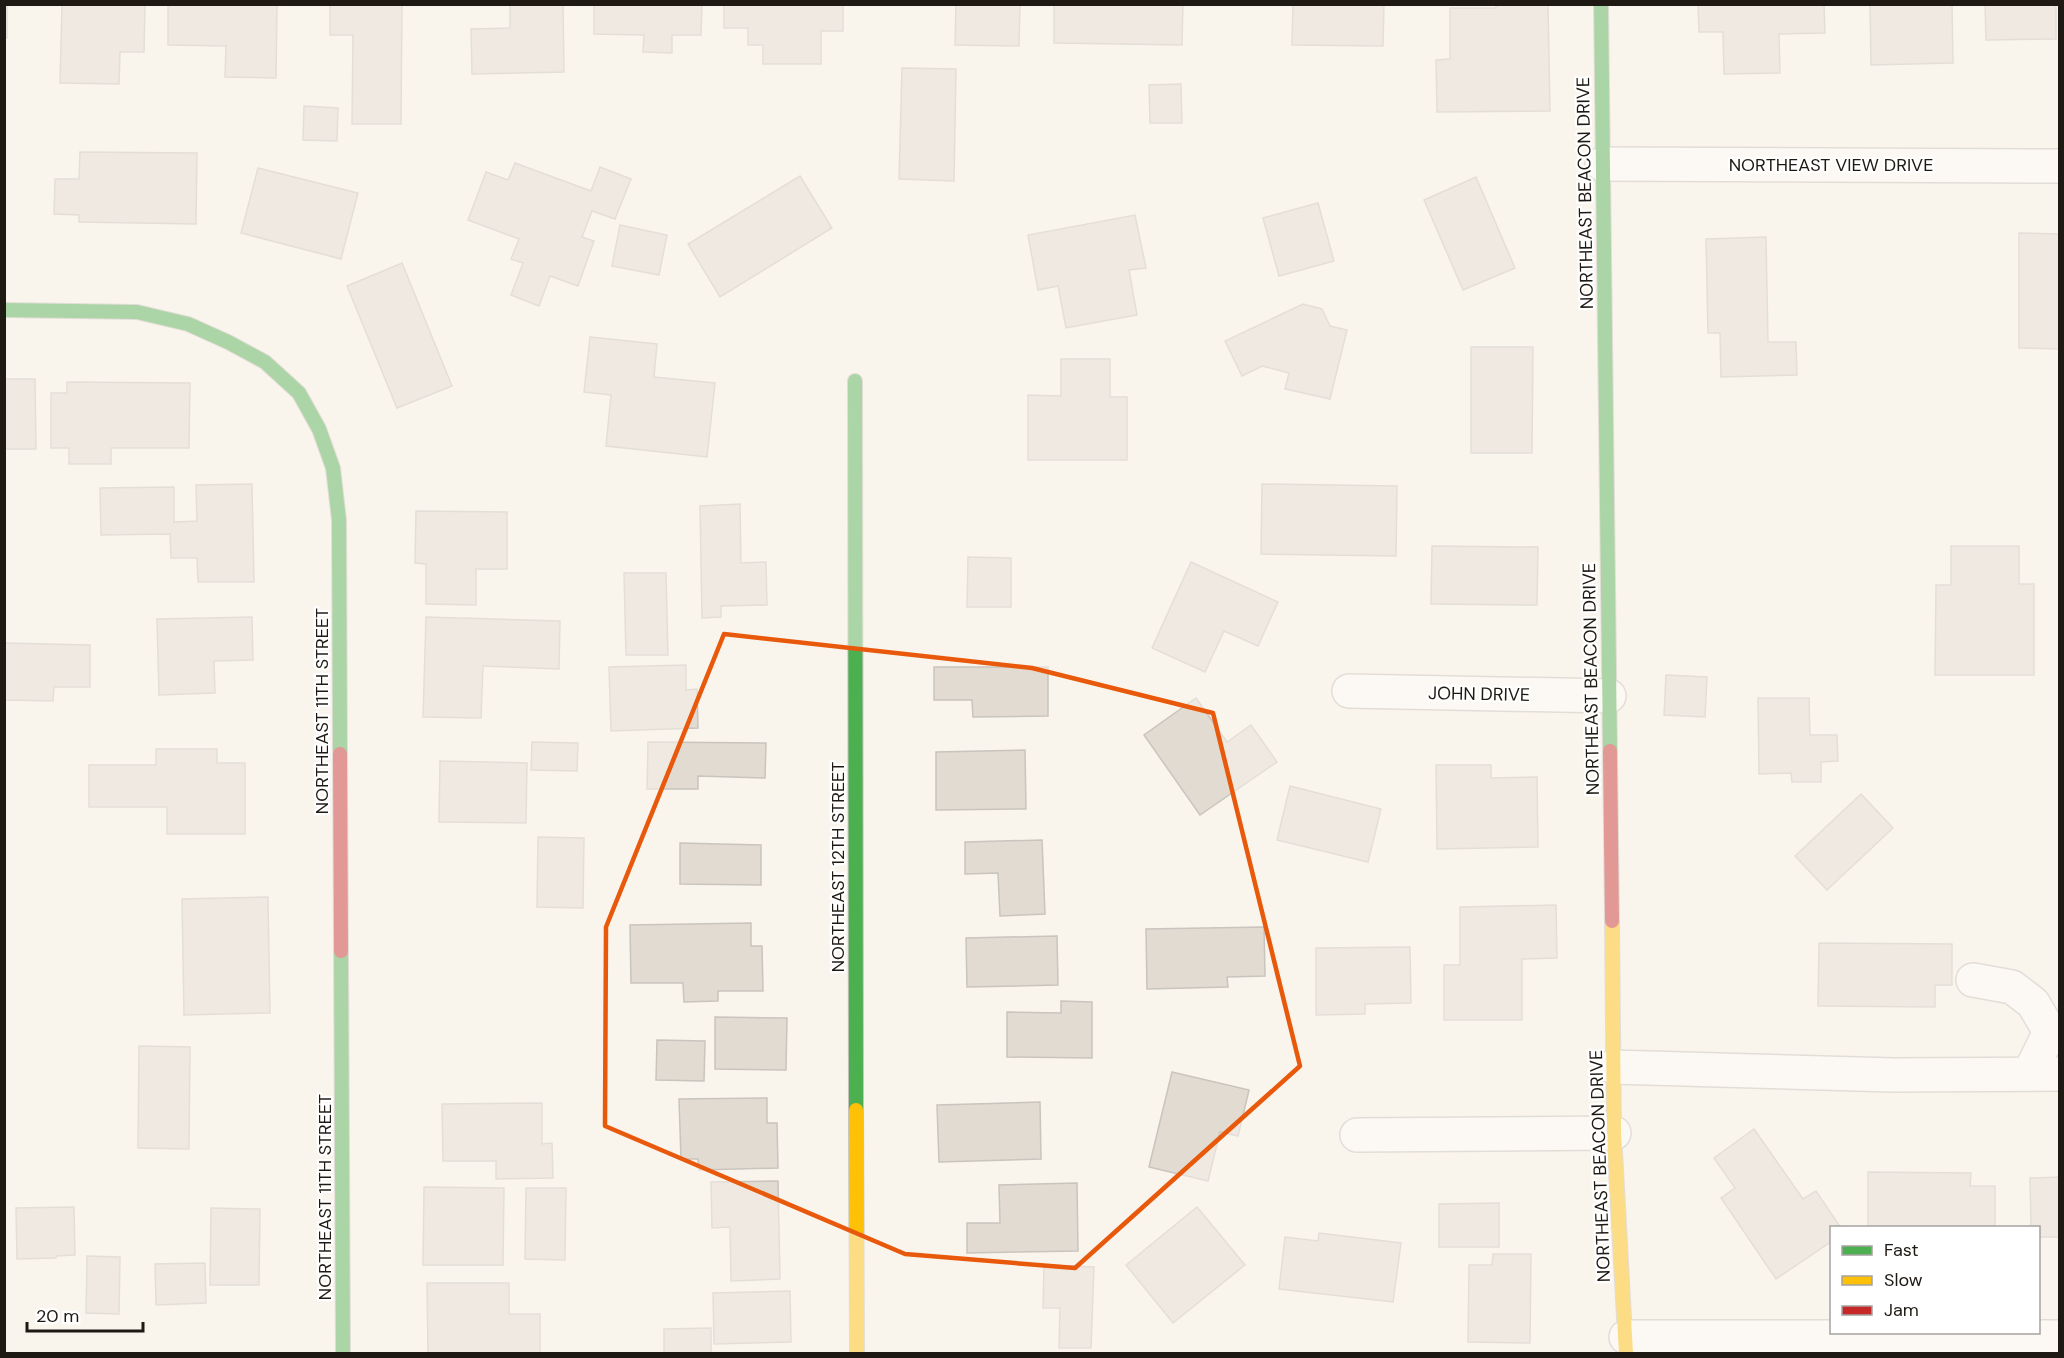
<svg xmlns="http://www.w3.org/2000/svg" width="2064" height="1358" font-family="'DM Sans',sans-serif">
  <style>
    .building { fill: #e2dbd2; stroke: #c9c4be; stroke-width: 1.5 }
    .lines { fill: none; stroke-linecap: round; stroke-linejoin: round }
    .street-casing { stroke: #c7c2bc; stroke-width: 36 }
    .fast-casing { stroke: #c7c2bc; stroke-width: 16 }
    .slow-casing { stroke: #c7c2bc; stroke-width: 16 }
    .jam-casing { stroke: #c7c2bc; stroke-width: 16 }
    .street { stroke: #fefdfc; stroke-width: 33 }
    .fast { stroke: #4caf50; stroke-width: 14 }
    .slow { stroke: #ffc107; stroke-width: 14 }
    .jam { stroke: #c62828; stroke-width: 14 }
    .marked { fill: none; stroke: #e8590c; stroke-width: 4.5; stroke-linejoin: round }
    .labels { text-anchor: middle; stroke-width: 4.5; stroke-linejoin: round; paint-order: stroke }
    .street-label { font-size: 18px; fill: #1e1913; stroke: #fff }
  </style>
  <rect width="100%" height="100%" fill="#f9f4ec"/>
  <!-- building -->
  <g class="building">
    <rect x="4" y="4" width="3" height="34"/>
    <path d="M145 4 144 52H120L119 84 60 83 62 5Z"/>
    <path d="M168 4H277L276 78 225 77 226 46 168 45Z"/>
    <path d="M330 4H402L401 124H352L353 35H330Z"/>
    <path d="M510 4H563L564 72 472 74 471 29 510 28Z"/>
    <path d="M594 4H702L701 35H672V53L643 52 644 35 594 34Z"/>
    <path d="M724 4H843V31H821V64H763V45H748V28H724Z"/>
    <path d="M956 4H1020L1019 46 955 45Z"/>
    <path d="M1054 4H1183L1182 45 1054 43Z"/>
    <path d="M1293 4H1384L1383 46 1292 45Z"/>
    <path d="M1496 4H1548L1550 111 1437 112 1436 60 1450 59V8H1496Z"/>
    <path d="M1698 4H1824L1825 33 1779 34 1780 73 1724 74 1723 32H1699Z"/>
    <path d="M1870 4H1952L1953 63 1871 65Z"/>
    <path d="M1985 4H2056V39L1986 40Z"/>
    <path d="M902 68 956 69 954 181 899 179Z"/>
    <path d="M1181 84 1182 123H1150L1149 85Z"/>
    <path d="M304 106 338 108 337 141 303 140Z"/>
    <path d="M80 152 197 153 196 224 79 222V215L54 214 55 179H79Z"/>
    <path d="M515 163 591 191 600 167 631 179 615 219 592 211 582 237 594 241 578 286 550 276 539 306 511 295 523 263 511 259 519 239 468 220 486 172 508 180Z"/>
    <path d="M258 168 358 193 341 259 241 233Z"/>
    <path d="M800 176 832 228 720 297 688 244Z"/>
    <path d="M1476 177 1515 268 1463 290 1424 200Z"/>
    <path d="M1318 203 1334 261 1279 276 1263 218Z"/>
    <path d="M1135 215 1146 268 1129 270 1137 315 1066 328 1058 286 1038 290 1028 235Z"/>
    <path d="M620 225 667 235 659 275 612 266Z"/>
    <path d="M2019 233 2060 234V349L2019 348Z"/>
    <path d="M1766 237 1768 342H1796L1797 375 1721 377 1720 333H1708L1706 239Z"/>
    <path d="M402 263 452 386 397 408 347 286Z"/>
    <path d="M1303 304 1322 309 1330 326 1347 330 1330 399 1285 389 1289 373 1262 366 1242 376 1225 341Z"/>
    <path d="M590 337 657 344 654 377 715 383 707 457 606 446 611 395 584 392Z"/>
    <path d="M1471 347H1533L1532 453H1471Z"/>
    <path d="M1061 359H1110V397H1127V460H1028V395L1061 396Z"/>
    <path d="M4 379H35L36 449H4Z"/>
    <path d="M67 382 190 383 189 448H111V464H69V448H51V393H67Z"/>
    <path d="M252 484 254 582H198L197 558H171L170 534 101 535 100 488 174 487V522L197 521 196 485Z"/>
    <path d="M1262 484 1397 486 1396 556 1261 554Z"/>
    <path d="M740 504 741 563 766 562 767 605 721 606V617L702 618 700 506Z"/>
    <path d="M416 511 507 512V569H476V605L426 604V564L415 563Z"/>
    <path d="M1432 546 1538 547 1537 605 1431 604Z"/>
    <path d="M1951 546H2019V584H2034V675H1935L1936 585H1951Z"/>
    <path d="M968 557 1011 558V607H967Z"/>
    <path d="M1191 562 1278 602 1258 646 1224 631 1205 672 1152 648Z"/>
    <path d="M624 573H666L668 655H626Z"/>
    <path d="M252 617 253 660 214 661 215 693 159 695 157 619Z"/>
    <path d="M426 617 560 621 559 669 483 666 481 718 423 717Z"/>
    <path d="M4 643 90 645V687H54L53 701 4 700Z"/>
    <path d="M686 665V690L697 689 698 728 611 731 609 667Z"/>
    <path d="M934 667H1048V716L973 717 972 700H934Z"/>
    <path d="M1666 675 1707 677 1705 717 1664 715Z"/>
    <path d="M1196 698 1227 742 1251 725 1277 762 1200 815 1144 735Z"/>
    <path d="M1758 698H1809L1810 735H1837L1838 761 1821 762V782H1792L1791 773 1759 774Z"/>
    <path d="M532 742 578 743 577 771 531 770Z"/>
    <path d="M648 742 766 743 765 778 698 776V789H647Z"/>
    <path d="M156 749H217V763H245V834H167V807H89V765H156Z"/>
    <path d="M1025 750 1026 809 936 810V752Z"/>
    <path d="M440 761 527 763 526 823 439 822Z"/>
    <path d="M1436 765H1491V778L1537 777 1538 847 1437 849Z"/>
    <path d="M1290 786 1381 809 1368 862 1277 840Z"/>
    <path d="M1861 794 1893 828 1827 890 1795 856Z"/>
    <path d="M538 837 584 838 583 908 537 907Z"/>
    <path d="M1042 840 1045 914 1000 916 998 873 965 874V842Z"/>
    <path d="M680 843 761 845V885L680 884Z"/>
    <path d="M268 897 270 1013 184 1015 182 899Z"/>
    <path d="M1556 905 1557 958 1522 959V1020H1444V965H1460V907Z"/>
    <path d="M751 923V946H762L763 991H718V1001L684 1002 683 983H631L630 925Z"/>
    <path d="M1264 927 1265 976 1227 977 1228 987 1147 989 1146 929Z"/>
    <path d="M1057 936 1058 985 967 987 966 938Z"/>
    <path d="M1819 943 1952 944V985H1935V1007L1818 1006Z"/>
    <path d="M1410 947 1411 1003 1365 1004V1014L1316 1015V948Z"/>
    <path d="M1061 1001 1092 1002V1058L1007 1057V1012L1061 1013Z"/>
    <path d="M715 1017 787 1018 786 1070 715 1069Z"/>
    <path d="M657 1040 705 1041 704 1081 656 1080Z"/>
    <path d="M139 1046 190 1047 189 1149 138 1148Z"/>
    <path d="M1172 1072 1249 1090 1238 1136 1220 1132 1208 1181 1149 1167Z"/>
    <path d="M767 1098V1123H777L778 1168 699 1170 698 1159H681L679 1099Z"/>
    <path d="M1040 1102 1041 1159 939 1162 937 1105Z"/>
    <path d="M542 1103V1144L552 1143 553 1178 496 1179V1161H443L442 1104Z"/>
    <path d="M1754 1129 1803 1199 1816 1191 1841 1228H1832V1241L1776 1279 1721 1198 1735 1188 1714 1158Z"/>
    <path d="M1868 1172 1971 1173 1970 1186H1995V1228H1868Z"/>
    <path d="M2060 1177V1237H2038V1228H2031L2030 1178Z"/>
    <path d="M778 1181 780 1279 731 1281 730 1227 712 1228 711 1182Z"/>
    <path d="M1077 1183 1078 1251 967 1253V1223H1000L999 1185Z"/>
    <path d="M424 1187 504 1188 503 1265H423Z"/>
    <path d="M526 1188H566L565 1260 525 1259Z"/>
    <path d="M1499 1203V1247H1439V1204Z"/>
    <path d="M74 1207 75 1255 56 1256V1258L17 1259 16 1208Z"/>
    <path d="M1197 1207 1245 1265 1173 1323 1126 1265Z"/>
    <path d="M211 1208 260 1209 259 1285H210Z"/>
    <path d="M1319 1233 1401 1243 1393 1302 1279 1289 1285 1237 1318 1241Z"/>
    <path d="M1493 1254H1531L1530 1343 1468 1342 1469 1265H1492Z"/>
    <path d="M87 1256 120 1257 119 1314 86 1313Z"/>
    <path d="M205 1263 206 1303 156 1305 155 1264Z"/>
    <path d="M1044 1265 1094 1267 1091 1348H1059L1060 1308H1043Z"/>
    <path d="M427 1283H509V1314H540V1354H428Z"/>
    <path d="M790 1291 791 1342 714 1344 713 1293Z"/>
    <path d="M711 1328V1354H664V1329Z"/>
  </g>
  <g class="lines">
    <defs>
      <g id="street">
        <path d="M1602 164 2060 166"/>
        <path d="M1349 691 1609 696"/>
        <path d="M1973 980 2012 987 2033 1003 2050 1032 2029 1074"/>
        <path d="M1613 1067 1893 1075 2060 1074"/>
        <path d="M1357 1135 1614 1133"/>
        <path d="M1626 1337H2060"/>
      </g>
      <g id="fast">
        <path d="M1601 4 1610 751"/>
        <path d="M4 310 137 312 188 324 228 342 265 362 299 393 319 429 333 468 339 520 340 754"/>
        <path d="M855 381 856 1110"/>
        <path d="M341 951 343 1354"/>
      </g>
      <g id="slow">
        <path d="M1612 921 1614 1133 1626 1354"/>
        <path d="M856 1110 857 1354"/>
      </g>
      <g id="jam">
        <path d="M1610 751 1612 921"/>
        <path d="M340 754 341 951"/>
      </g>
    </defs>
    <!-- street casing -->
    <use href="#street" class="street-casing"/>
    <!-- fast casing -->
    <use href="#fast" class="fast-casing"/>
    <!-- slow casing -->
    <use href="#slow" class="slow-casing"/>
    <!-- jam casing -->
    <use href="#jam" class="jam-casing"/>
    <!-- street -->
    <use href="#street" class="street"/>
    <!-- fast -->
    <use href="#fast" class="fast"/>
    <!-- slow -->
    <use href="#slow" class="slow"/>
    <!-- jam -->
    <use href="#jam" class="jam"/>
  </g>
  <!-- marked area -->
  <path d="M0 0H2064V1358H0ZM724 634 1032 668 1213 713 1300 1066 1075 1268 905 1254 605 1126 606 927Z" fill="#f9f4ec" fill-opacity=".55" fill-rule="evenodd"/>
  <path class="marked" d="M724 634 1032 668 1213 713 1300 1066 1075 1268 905 1254 605 1126 606 927Z"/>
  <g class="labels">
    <!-- street labels -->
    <g class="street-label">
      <text x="1831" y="171">NORTHEAST VIEW DRIVE</text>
      <text transform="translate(1585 193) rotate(-91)" y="6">NORTHEAST BEACON DRIVE</text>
      <text transform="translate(1591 679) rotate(-91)" y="6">NORTHEAST BEACON DRIVE</text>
      <text transform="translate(1479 694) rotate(1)" y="6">JOHN DRIVE</text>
      <text transform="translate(322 711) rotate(-90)" y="6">NORTHEAST 11TH STREET</text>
      <text transform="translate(838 867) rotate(-90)" y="6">NORTHEAST 12TH STREET</text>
      <text transform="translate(1600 1166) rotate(-92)" y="6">NORTHEAST BEACON DRIVE</text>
      <text transform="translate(325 1197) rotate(-90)" y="6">NORTHEAST 11TH STREET</text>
    </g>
  </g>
  <!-- border -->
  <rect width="2064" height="1358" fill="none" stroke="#1e1913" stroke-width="12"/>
  <!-- legend -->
  <rect x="1830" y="1226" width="210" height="108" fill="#ffffff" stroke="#a5a3a1" stroke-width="1.5"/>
  <rect x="1842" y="1246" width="30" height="9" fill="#4caf50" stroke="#a5a3a1" stroke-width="1.5"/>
  <text x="1884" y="1256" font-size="18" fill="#1e1913">Fast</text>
  <rect x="1842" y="1276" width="30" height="9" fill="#ffc107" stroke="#a5a3a1" stroke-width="1.5"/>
  <text x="1884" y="1286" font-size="18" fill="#1e1913">Slow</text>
  <rect x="1842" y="1306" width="30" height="9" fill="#c62828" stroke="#a5a3a1" stroke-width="1.5"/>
  <text x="1884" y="1316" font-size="18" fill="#1e1913">Jam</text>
  <!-- scale -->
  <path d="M27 1322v9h116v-9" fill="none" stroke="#1e1913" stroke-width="3"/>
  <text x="36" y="1322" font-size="18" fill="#1e1913" stroke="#ffffff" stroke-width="4.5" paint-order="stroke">20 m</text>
</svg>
